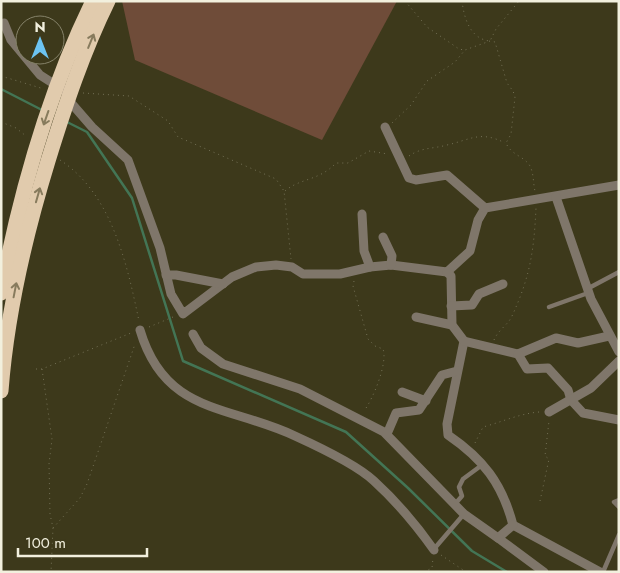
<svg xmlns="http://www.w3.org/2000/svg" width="620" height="573" font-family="Jost,sans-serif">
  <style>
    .green { fill: #6f4c39 }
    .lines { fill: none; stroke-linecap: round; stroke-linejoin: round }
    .stream { stroke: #437555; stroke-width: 2.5 }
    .path { stroke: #747156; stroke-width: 1; stroke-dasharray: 1 4; stroke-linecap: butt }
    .lane { stroke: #7f766a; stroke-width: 4.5 }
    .street { stroke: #7f766a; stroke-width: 9 }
    .highway { stroke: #e1cbad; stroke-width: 15 }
    .oneway { stroke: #877b5d }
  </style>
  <rect width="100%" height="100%" fill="#3d391b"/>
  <!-- green -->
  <path class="green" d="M122 1H397L322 140 135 60Z"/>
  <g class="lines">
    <!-- stream -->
    <g class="stream">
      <path d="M1 89 42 110"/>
      <path d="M65 121 87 132 132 198 183 361 346 432 408 488 472 551 507 572"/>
    </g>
    <!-- path -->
    <g class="path">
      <path d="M405 1 427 27 459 49 464 50"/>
      <path d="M462 1C464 18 470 39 490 41L496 29 519 1"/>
      <path d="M1 76 44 89"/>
      <path d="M83 93 129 96 168 121 178 137 276 179 284 191 291 259"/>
      <path d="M1 122 16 128 26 136"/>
      <path d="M392 123 411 105 427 81 455 62 465 50 490 41 495 42 507 83 513 91 515 97 511 134 506 143C511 155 524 156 530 166 534 174 533 183 535 191"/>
      <path d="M409 156C422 147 433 149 447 145 470 140 480 130 505 143"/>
      <path d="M60 160C112 194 127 264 139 321"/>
      <path d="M285 191C300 178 319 181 336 163H348L369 151 388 154"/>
      <path d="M354 281 353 286 368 339 375 346 383 349C388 363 373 399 364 411"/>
      <path d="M149 327 173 317"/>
      <path d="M494 340C498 330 508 325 512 316 530 277 534 251 536 208"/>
      <path d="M36 369H42L131 333"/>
      <path d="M42 369 52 439 49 464 50 514 53 528 51 572"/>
      <path d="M475 443 483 427C502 422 518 414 539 412"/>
      <path d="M540 501 549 459 545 456 549 421"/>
      <path d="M53 528 80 498 87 484 135 344"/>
      <path d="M441 555 466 572"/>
      <path d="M424 572 432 568 433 558"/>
    </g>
    <!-- lane -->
    <g class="lane">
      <path d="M587 289 619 272"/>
      <path d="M549 307 588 293"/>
      <path d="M619 500 614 502 619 507"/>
      <path d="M455 504 462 496 459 487 463 479 482 465"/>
      <path d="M434 549 464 514"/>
      <path d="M603 572 619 535"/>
    </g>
    <!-- street -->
    <g class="street">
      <path d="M4 23 11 40 40 75 65 91 72 104 92 127 128 160 160 248 171 294 183 314 232 277 256 267 276 265 292 267 303 274H340L370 267 391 265 447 272 470 251 478 220 485 208 619 185"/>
      <path d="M385 127 409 178 416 180 447 175 485 208"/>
      <path d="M556 197 591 299 619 352"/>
      <path d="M362 214 364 251 370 267"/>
      <path d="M383 237 392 256 391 265"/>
      <path d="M447 272 451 276 452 325 464 341 447 424 448 435C483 459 502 483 513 525L600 572"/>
      <path d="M166 275H176L223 284"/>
      <path d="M451 306 472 305 479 294 503 284"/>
      <path d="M416 317 452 325"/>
      <path d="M140 330C165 415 230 405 295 436 317 446 357 465 374 481 396 501 417 526 434 550"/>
      <path d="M193 334 201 348 223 364 300 389 384 432 464 514 498 538 513 525"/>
      <path d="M464 341 518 354 556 338 578 343 609 336"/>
      <path d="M518 354 527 369 548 368 568 390 571 400 583 413 619 420"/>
      <path d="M402 392 426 401"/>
      <path d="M549 412 591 388 619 361"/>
      <path d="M387 434 396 413 419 410 442 375 457 371"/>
      <path d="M498 538 544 572"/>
    </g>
    <!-- highway -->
    <g class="highway">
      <path d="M1 293C20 193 48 93 93 1"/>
      <path d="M1 391C7 312 25 236 48 161 65 106 83 52 108 1"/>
    </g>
  </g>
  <!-- one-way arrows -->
  <defs><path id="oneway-shaft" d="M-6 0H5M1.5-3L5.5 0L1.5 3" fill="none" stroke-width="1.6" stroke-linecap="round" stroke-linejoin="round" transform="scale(1.25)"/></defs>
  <g class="oneway">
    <use href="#oneway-shaft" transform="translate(91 41) rotate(-68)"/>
    <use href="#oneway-shaft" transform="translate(46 118) rotate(109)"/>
    <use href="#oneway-shaft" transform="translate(38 195) rotate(-74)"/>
    <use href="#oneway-shaft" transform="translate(15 290) rotate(-79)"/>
  </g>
  <!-- border -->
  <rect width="620" height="573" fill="none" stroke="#f2f0de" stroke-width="5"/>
  <!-- north arrow -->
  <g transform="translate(40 40)"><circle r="24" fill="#3d391b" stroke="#858269"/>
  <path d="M0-4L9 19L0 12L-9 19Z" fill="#6cc3f2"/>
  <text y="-8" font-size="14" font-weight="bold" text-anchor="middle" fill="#f2f0de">N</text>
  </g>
  <!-- scale -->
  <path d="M18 548v8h129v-8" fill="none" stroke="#f2f0de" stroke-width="2.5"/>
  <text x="25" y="548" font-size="15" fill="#f2f0de" stroke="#3d391b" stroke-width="4" paint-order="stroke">100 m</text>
</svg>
